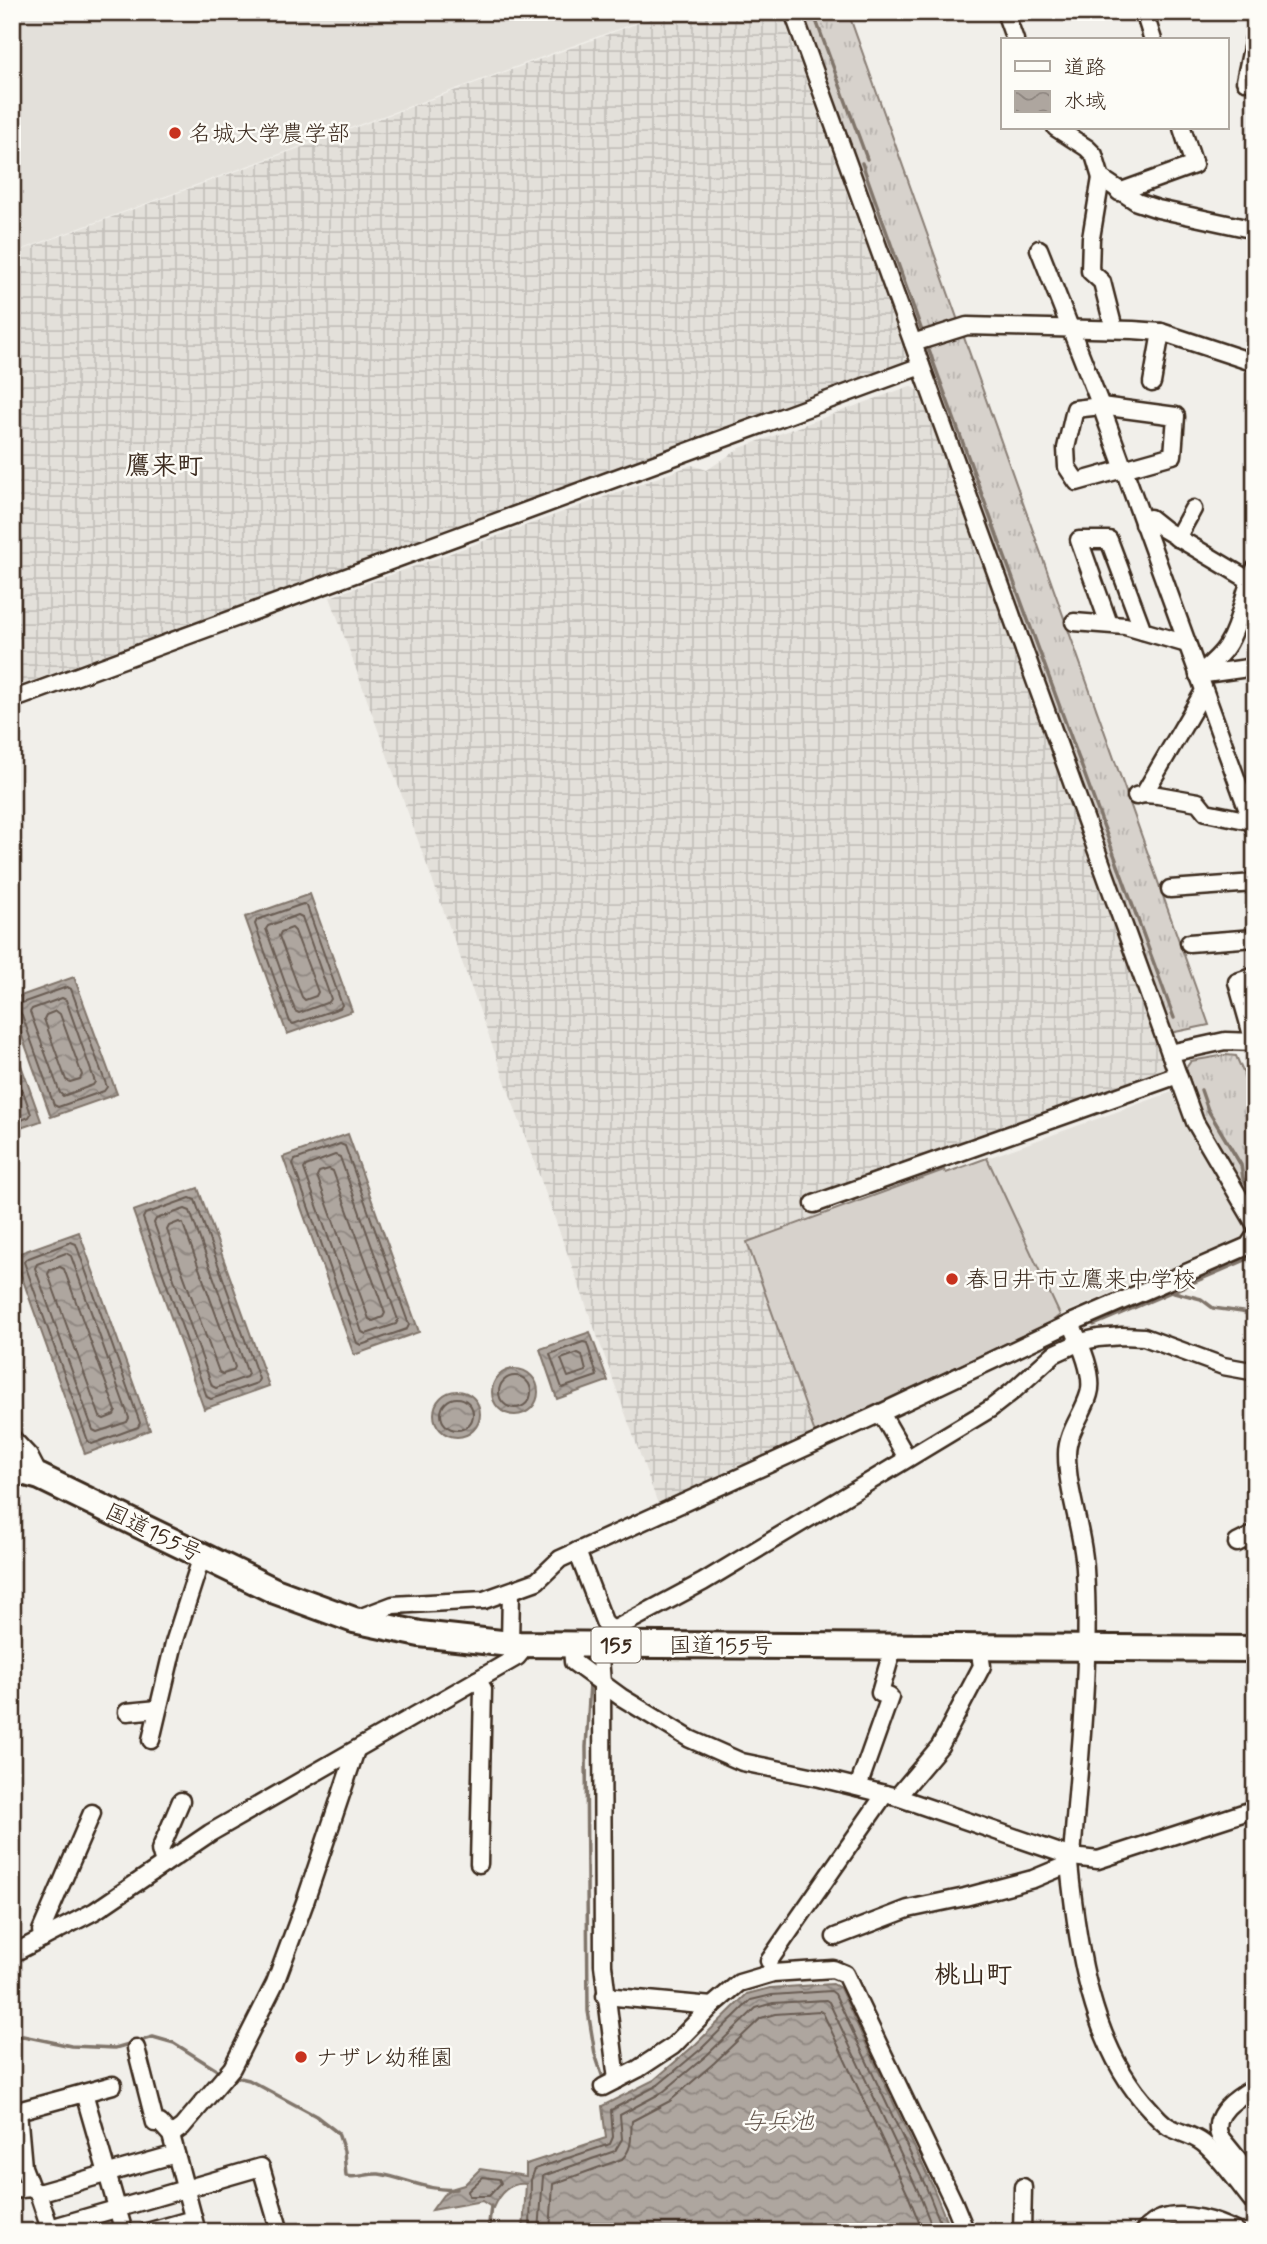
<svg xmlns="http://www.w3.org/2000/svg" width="1267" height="2244" font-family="Mynerve,'Klee One',sans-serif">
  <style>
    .built { fill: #e3e0da }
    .industrial { fill: url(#industrial-grid) }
    .grass { fill: url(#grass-tufts); stroke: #897e75; stroke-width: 2 }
    .pitch { fill: #d7d2cc; stroke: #897e75; stroke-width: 2 }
    .water { fill: url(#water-waves); stroke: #80746b; stroke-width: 2 }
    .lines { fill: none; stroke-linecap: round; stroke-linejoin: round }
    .shore { stroke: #695c52; stroke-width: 2 }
    .stream { stroke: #80746b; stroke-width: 3.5 }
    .minor-casing { stroke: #3b2a1e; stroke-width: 21 }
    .highway-casing { stroke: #3b2a1e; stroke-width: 30 }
    .minor { stroke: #fdfcf7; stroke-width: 16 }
    .highway { stroke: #fdfcf7; stroke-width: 24 }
    .poi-dot { fill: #c8321e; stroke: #fdfcf7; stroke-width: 2.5 }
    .labels { text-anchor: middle; stroke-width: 5; stroke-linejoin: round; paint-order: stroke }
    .shield { fill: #fdfcf7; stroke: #75695f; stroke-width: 2 }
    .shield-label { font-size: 21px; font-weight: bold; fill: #3b2a1e }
    .poi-label { font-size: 23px; fill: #3b2a1e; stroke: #fdfcf7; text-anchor: start }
    .street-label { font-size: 23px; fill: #3b2a1e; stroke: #fdfcf7 }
    .water-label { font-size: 24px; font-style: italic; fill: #63554b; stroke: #fdfcf7 }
    .quarter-label { font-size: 26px; font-weight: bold; fill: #3b2a1e; stroke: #fdfcf7 }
  </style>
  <defs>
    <pattern id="industrial-grid" width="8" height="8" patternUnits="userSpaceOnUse" patternTransform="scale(1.75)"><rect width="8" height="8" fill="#e3e0da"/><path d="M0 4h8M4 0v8" fill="none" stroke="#c4c0bb"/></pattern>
    <pattern id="grass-tufts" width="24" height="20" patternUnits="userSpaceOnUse" patternTransform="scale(1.75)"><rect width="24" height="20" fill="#d7d2cc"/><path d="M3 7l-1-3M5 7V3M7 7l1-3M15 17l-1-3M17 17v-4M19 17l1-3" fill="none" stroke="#b9b4af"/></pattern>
    <pattern id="water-waves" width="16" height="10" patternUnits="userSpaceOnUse" patternTransform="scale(1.75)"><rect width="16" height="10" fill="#aea69f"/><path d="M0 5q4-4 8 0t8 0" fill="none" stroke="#8f8781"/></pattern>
  </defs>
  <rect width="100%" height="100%" fill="#f1efea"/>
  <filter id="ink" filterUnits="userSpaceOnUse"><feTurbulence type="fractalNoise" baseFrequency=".0143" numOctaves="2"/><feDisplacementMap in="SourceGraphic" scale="14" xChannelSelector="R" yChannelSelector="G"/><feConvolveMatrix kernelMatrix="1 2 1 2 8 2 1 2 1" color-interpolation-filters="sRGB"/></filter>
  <g filter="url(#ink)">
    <!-- built -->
    <g class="built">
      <path d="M12 12H664L12 253Z"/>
      <path d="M1172 1092 1186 1127 1245 1227 1244 1236 1060 1315 1050 1323 815 1433 816 1216 944 1170 946 1173Z"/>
    </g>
    <!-- industrial -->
    <g class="industrial">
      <path d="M668 12H781L906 356 901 365 12 688V254Z"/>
      <path d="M910 386 919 391 1165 1070 809 1196 816 1216 747 1242 815 1433 658 1504 330 597 692 465 707 470 740 448Z"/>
    </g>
    <!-- grass -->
    <g class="grass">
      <path d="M801 12H848L1209 1025 1170 1033Z"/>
      <path d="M1226 1055 1236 1056 1255 1099V1207L1203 1120 1189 1089 1192 1087 1186 1068 1191 1061Z"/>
    </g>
    <!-- pitch -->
    <path class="pitch" d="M987 1158 1060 1315 1050 1323 815 1433 747 1242 944 1170 946 1173Z"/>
    <!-- water -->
    <g class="water">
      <path d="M310 894 352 1011 287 1034 245 917Z"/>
      <path d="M74 977 117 1094 51 1117 12 1008V999Z"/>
      <path d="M12 1040 41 1121 12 1131Z"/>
      <path d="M348 1134 419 1332 354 1355 283 1157Z"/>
      <path d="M198 1188 269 1386 204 1409 133 1211Z"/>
      <path d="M79 1232 150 1430 85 1454 14 1255Z"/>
      <path d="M590 1332 608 1381 557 1399 540 1349Z"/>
      <circle cx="515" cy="1392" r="23"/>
      <circle cx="457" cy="1414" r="23"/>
      <path d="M833 1984 840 1988 932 2185 951 2232H523L526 2184C510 2182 499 2193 493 2208L482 2201 432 2210 443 2195 454 2188 464 2185 480 2169 526 2176V2164L606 2138 602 2106 654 2080 696 2044 747 1994 770 1988Z"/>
    </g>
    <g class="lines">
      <!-- shore -->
      <g class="shore">
        <path d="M303 904 307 906 342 1005 340 1008 293 1024 290 1022 255 924 257 920Z"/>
        <path d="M298 915 302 917 331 999 329 1002 299 1013 295 1011 266 929 268 926Z"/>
        <path d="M292 928 295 931 318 992 316 996 305 1000 302 997 279 936 281 932Z"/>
        <path d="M67 987 71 989 107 1087 104 1091 58 1107 54 1105 22 1015 16 1007 19 1004Z"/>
        <path d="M62 998 66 1000 95 1082 93 1085 63 1096 60 1093 30 1012 32 1009Z"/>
        <path d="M56 1011 60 1014 82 1075 80 1079 70 1082 66 1080 44 1019 46 1015Z"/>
        <path d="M12 1060 31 1114 29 1117 12 1124"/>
        <path d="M340 1144 345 1146 409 1325 407 1329 361 1345 357 1343 293 1164 295 1160Z"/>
        <path d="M335 1155 340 1157 398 1320 396 1324 366 1334 362 1332 304 1169 306 1166Z"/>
        <path d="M329 1169 333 1171 385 1313 383 1317 373 1321 369 1319 317 1176 319 1172Z"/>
        <path d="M190 1198 195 1200 259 1379 257 1383 211 1399 207 1397 143 1218 145 1214Z"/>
        <path d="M185 1209 190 1211 248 1374 246 1377 216 1388 212 1386 154 1223 156 1219Z"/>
        <path d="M179 1222 183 1224 235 1367 233 1371 223 1374 219 1372 167 1230 169 1226Z"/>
        <path d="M71 1242 76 1244 140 1423 138 1427 92 1444 88 1441 24 1262 26 1259Z"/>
        <path d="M66 1253 71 1256 129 1418 127 1422 97 1432 93 1430 35 1268 37 1264Z"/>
        <path d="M60 1267 64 1269 116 1411 114 1415 104 1419 100 1417 48 1274 50 1270Z"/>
        <path d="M583 1342 587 1343 597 1376 562 1388 550 1354Z"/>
        <path d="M578 1353 582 1355 586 1371 568 1377 561 1359Z"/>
        <circle cx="515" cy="1392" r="16"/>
        <circle cx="457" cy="1414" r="16"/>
        <path d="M483 2177 499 2179 501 2183 489 2196H469L468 2191Z"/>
        <path d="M530 2232 531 2180 535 2169 610 2144 613 2137 611 2110 658 2085 701 2049 751 2000 772 1995 831 1991 835 1994 926 2187 944 2232"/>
        <path d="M539 2232 543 2176 615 2151 622 2139 620 2115 663 2092 707 2055 756 2008 773 2003 826 2000 829 2002 918 2191 934 2232"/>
        <path d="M550 2232 553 2184 622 2159C634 2147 630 2136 632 2121L670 2101 714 2063 761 2018 775 2014 820 2011 823 2013 908 2195 923 2232"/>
      </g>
      <!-- stream -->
      <g class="stream">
        <path d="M813 12 867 159"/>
        <path d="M862 163 923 334"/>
        <path d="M927 345 1174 1018"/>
        <path d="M1201 1090 1208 1110 1241 1165 1243 1178 1255 1197"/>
        <path d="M1174 1292 1201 1299 1213 1308 1242 1312 1255 1316"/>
        <path d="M1094 1325 1255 1256"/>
        <path d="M590 1683 586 1747 588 2011 595 2054 604 2081"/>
        <path d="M12 2038 23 2036 71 2046 115 2048 153 2037 174 2043 220 2072"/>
        <path d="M232 2076 249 2080 316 2116 338 2133 344 2151 346 2176C357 2179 368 2173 379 2174 405 2178 430 2192 456 2189"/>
        <path d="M488 2232 491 2206"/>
      </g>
      <defs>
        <g id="minor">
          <path d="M793 12 1195 1122 1255 1224"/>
          <path d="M1005 12 1015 40"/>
          <path d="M1144 12 1153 40"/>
          <path d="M1245 81 1255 34"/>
          <path d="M1056 128 1087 148 1094 155 1101 178 1137 202 1158 209 1255 230"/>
          <path d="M1101 178 1091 238 1090 271 1102 282 1114 329"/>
          <path d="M1119 192 1194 165 1182 128"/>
          <path d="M1039 249 1101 406 1255 830"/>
          <path d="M913 343 967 326 1133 330 1161 332 1255 363"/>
          <path d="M1152 383 1161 332"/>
          <path d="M1101 406 1176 416 1173 455 1077 482 1067 467 1066 448 1075 409Z"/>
          <path d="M1143 524 1150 518 1165 530 1249 580"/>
          <path d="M1177 538 1193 509"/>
          <path d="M1074 622 1125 626 1187 644"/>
          <path d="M1109 624 1079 540H1109L1143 631"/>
          <path d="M1198 675C1207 667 1219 658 1226 647 1241 624 1242 594 1255 569"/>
          <path d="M1198 675 1255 667"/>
          <path d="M12 700 921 366"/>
          <path d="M1144 794 1204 691"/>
          <path d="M1136 796 1144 794 1158 795 1198 802 1206 812 1255 822"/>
          <path d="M1170 889 1255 883"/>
          <path d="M1189 943 1255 938"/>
          <path d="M1254 1042 1237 982 1255 976"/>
          <path d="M1170 1053 1225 1041 1255 1042"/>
          <path d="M814 1204 1178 1075"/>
          <path d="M1071 1323C1079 1341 1095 1375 1089 1394 1083 1415 1067 1432 1067 1454 1067 1493 1083 1530 1085 1569 1091 1665 1079 1762 1072 1857L1069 1864C1077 1944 1091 2048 1150 2109 1155 2115 1162 2123 1169 2127 1180 2133 1193 2135 1203 2143 1222 2158 1239 2185 1255 2204"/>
          <path d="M881 1413 907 1458"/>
          <path d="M12 1438 29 1456 40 1477"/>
          <path d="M1237 1543 1255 1534"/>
          <path d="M577 1551 605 1624 613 1630"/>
          <path d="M356 1619 393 1605 484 1600 537 1581 560 1559 881 1413 1071 1323 1248 1246 1255 1236"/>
          <path d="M510 1644 511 1591"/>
          <path d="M572 1645 573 1662 621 1697 690 1739 742 1762 820 1778 897 1797 1072 1857 1098 1860 1255 1809"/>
          <path d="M599 1645 602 1683 603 1965 617 2080"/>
          <path d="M613 1645V1630L703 1582 990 1409 1013 1391 1054 1354 1080 1342 1098 1338 1122 1336 1144 1337 1223 1366 1251 1371"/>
          <path d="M477 1680 483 1689 479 1864"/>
          <path d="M127 1712 158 1709"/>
          <path d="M151 1740 174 1643 202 1556"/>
          <path d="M858 1787 890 1697 880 1693 894 1645"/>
          <path d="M897 1797 940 1746 982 1666 979 1648"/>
          <path d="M164 1864 160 1850 181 1801"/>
          <path d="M835 1937 908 1909 965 1897 1033 1879 1069 1864"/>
          <path d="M43 1938 41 1931 92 1813"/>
          <path d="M12 1954 95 1911 210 1833 517 1657 528 1644"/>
          <path d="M769 1961 885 1794"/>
          <path d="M605 1996 712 2006"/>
          <path d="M136 2048 155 2123H160L171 2135 197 2232"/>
          <path d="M603 2087 638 2069 673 2046 712 2006 739 1983 773 1973 833 1969 845 1974 954 2203 966 2232"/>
          <path d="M1255 2087C1238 2097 1210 2114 1220 2137L1255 2180"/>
          <path d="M84 2093 124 2232"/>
          <path d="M171 2135 182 2127 232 2068 275 1983 305 1902 356 1750"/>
          <path d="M12 2190 31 2188"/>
          <path d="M38 2193 176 2154"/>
          <path d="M50 2228 261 2167 280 2232"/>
          <path d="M51 2232 38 2193 31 2188 23 2167 18 2111 113 2085"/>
          <path d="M147 2232 193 2219"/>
          <path d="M1022 2232 1023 2187"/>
          <path d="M1143 2232C1148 2227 1154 2221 1161 2219 1184 2211 1216 2221 1237 2232"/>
        </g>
        <path id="highway" d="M12 1469 40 1477 275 1591 354 1620 420 1634 510 1644 1255 1649"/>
      </defs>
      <!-- minor casing -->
      <use href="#minor" class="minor-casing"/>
      <!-- highway casing -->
      <use href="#highway" class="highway-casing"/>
      <!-- minor -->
      <use href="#minor" class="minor"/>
      <!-- highway -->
      <use href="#highway" class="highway"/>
    </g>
  </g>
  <!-- markers -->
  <g class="poi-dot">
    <circle cx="175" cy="133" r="7"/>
    <circle cx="952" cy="1279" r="7"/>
    <circle cx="301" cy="2057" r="7"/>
  </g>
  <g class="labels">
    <!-- shield labels -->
    <rect class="shield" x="591.5" y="1627.5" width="49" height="35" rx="5"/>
    <g class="shield-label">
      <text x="616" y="1652">155</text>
    </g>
    <!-- poi labels -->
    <g class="poi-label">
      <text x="189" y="141">名城大学農学部</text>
      <text x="966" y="1287">春日井市立鷹来中学校</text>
      <text x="315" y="2065">ナザレ幼稚園</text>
    </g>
    <!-- street labels -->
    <g class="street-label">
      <text transform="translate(154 1532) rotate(26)" y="8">国道155号</text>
      <text x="721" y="1653">国道155号</text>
    </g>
    <!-- water labels -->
    <g class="water-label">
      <text x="778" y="2129">与兵池</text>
    </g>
    <!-- quarter labels -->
    <g class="quarter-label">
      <text x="164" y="474">鷹来町</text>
      <text x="973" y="1983">桃山町</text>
    </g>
  </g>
  <!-- margin -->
  <rect width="1267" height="2244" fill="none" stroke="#fdfcf7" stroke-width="42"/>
  <rect x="21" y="21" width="1225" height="2202" fill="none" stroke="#3b2a1e" stroke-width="2.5" filter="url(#ink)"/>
  <!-- legend -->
  <rect x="1001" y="38" width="228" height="91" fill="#fdfcf7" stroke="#afa8a0" stroke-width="2"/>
  <rect x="1015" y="61" width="35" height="10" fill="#fdfcf7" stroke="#afa8a0" stroke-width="2"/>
  <text x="1064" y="74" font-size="21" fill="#3b2a1e">道路</text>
  <rect x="1015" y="91" width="35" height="21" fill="url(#water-waves)" stroke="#afa8a0" stroke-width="2"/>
  <text x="1064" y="108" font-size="21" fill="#3b2a1e">水域</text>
</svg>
